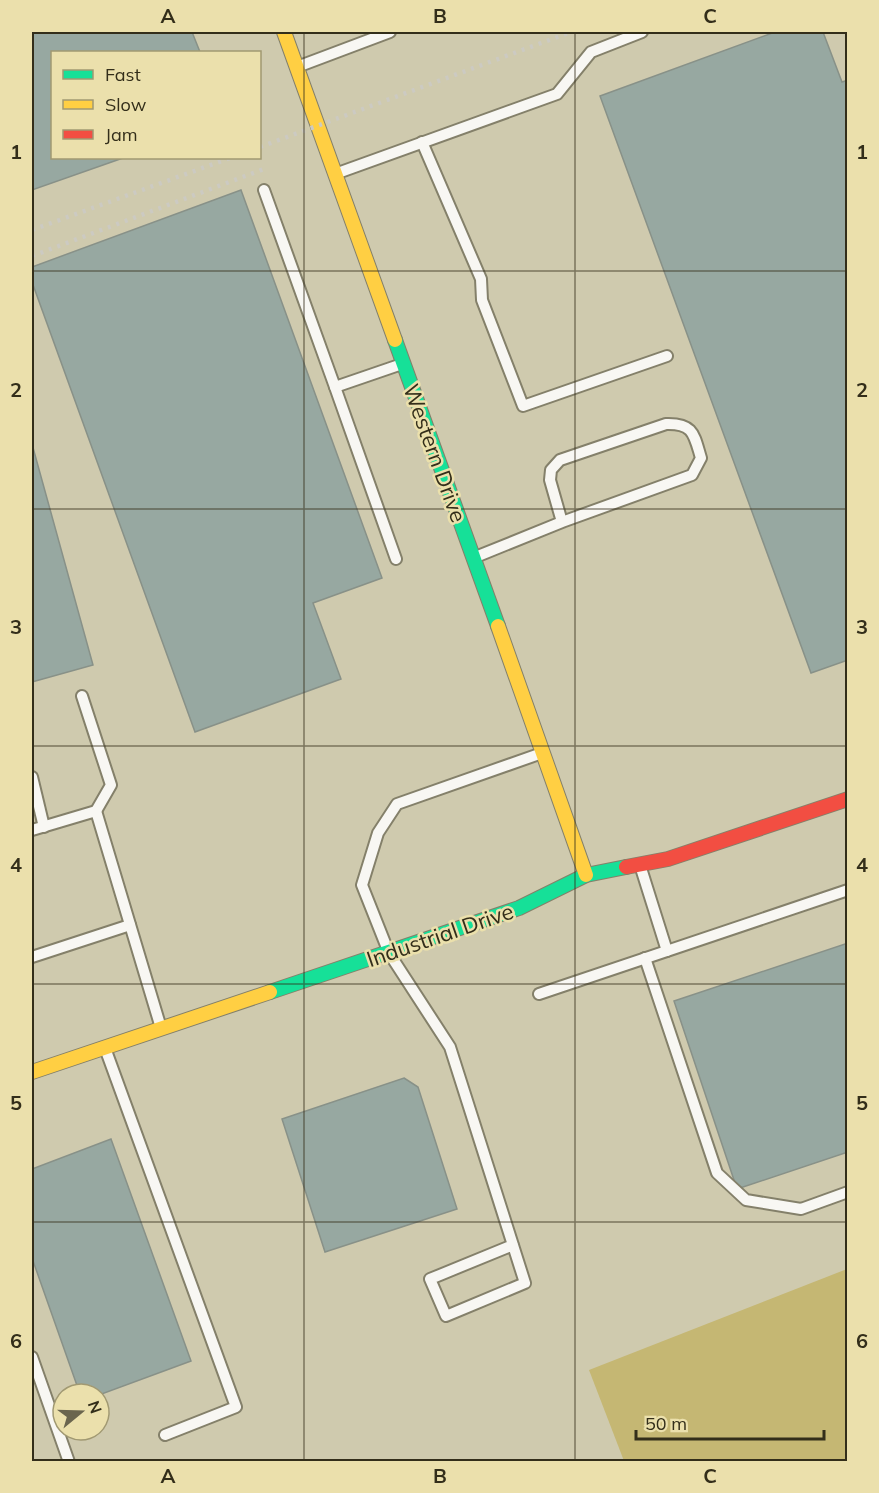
<svg xmlns="http://www.w3.org/2000/svg" width="879" height="1493" font-family="Mulish,sans-serif">
  <style>
    .green { fill: #c5b773 }
    .building { fill: #97a8a1; stroke: #889188; stroke-width: 1.5 }
    .lines { fill: none; stroke-linecap: round; stroke-linejoin: round }
    .lane-casing { stroke: #84806a; stroke-width: 14 }
    .fast-casing { stroke: #84806a; stroke-width: 16 }
    .slow-casing { stroke: #84806a; stroke-width: 16 }
    .jam-casing { stroke: #84806a; stroke-width: 16 }
    .lane { stroke: #f8f7f3; stroke-width: 10 }
    .fast { stroke: #16e098; stroke-width: 14 }
    .slow { stroke: #ffcf43; stroke-width: 14 }
    .jam { stroke: #f24e42; stroke-width: 14 }
    .rail { stroke: #cccac2; stroke-width: 4.5; stroke-dasharray: 3 6; stroke-linecap: butt }
    .grid { fill: none; stroke: #332e1a; stroke-width: 1.5; stroke-opacity: 0.55 }
    .labels { text-anchor: middle; stroke-width: 5; stroke-linejoin: round; paint-order: stroke }
    .street-label { font-size: 22px; fill: #332e1a; stroke: #ebe0ac }
    .neatline { fill: none; stroke: #332e1a; stroke-width: 2 }
    .grid-label { font-size: 20px; text-anchor: middle; font-weight: bold; fill: #332e1a }
  </style>
  <rect width="100%" height="100%" fill="#cfcaae"/>
  <!-- green -->
  <path class="green" d="M847 1269V1461H624L589 1370Z"/>
  <!-- building -->
  <g class="building">
    <path d="M32 32H192L200 52H52V158H123L32 190Z"/>
    <path d="M775 32H823L842 82 848 80V660L811 673 600 96Z"/>
    <path d="M241 190 382 578 313 603 341 679 195 732 32 282V267Z"/>
    <path d="M32 444 93 665 32 682Z"/>
    <path d="M848 943V1152L737 1189 674 1001Z"/>
    <path d="M404 1078 418 1087 457 1209 325 1252 282 1119Z"/>
    <path d="M111 1139 191 1361 99 1395V1394H80L32 1258V1169Z"/>
  </g>
  <g class="lines">
    <defs>
      <g id="lane">
        <path d="M297 67 390 32"/>
        <path d="M422 142 481 279 482 300 523 406 667 356"/>
        <path d="M335 174 557 94 591 52 642 32"/>
        <path d="M264 190 335 387 402 364"/>
        <path d="M335 387 396 559"/>
        <path d="M473 558 562 522 692 475 701 458C694 435 694 423 666 424L560 460 551 470 550 480 562 522"/>
        <path d="M82 696 111 785 96 811"/>
        <path d="M32 777 44 827"/>
        <path d="M32 830 96 811 161 1028"/>
        <path d="M640 865 667 951"/>
        <path d="M32 957 130 925"/>
        <path d="M645 958 717 1173 746 1200 801 1209 848 1192"/>
        <path d="M539 994 848 890"/>
        <path d="M105 1048 236 1407 165 1435"/>
        <path d="M513 1245 430 1279 446 1316 525 1283 450 1047 389 953 362 885 378 833 397 804 542 753"/>
        <path d="M32 1357 69 1462"/>
      </g>
      <g id="fast">
        <path d="M395 340 498 626"/>
        <path d="M270 992 519 908 586 875 626 867"/>
      </g>
      <g id="slow">
        <path d="M284 32 395 340"/>
        <path d="M498 626 586 875"/>
        <path d="M32 1072 270 992"/>
      </g>
      <path id="jam" d="M626 867 668 859 848 799"/>
    </defs>
    <!-- lane casing -->
    <use href="#lane" class="lane-casing"/>
    <!-- fast casing -->
    <use href="#fast" class="fast-casing"/>
    <!-- slow casing -->
    <use href="#slow" class="slow-casing"/>
    <!-- jam casing -->
    <use href="#jam" class="jam-casing"/>
    <!-- lane -->
    <use href="#lane" class="lane"/>
    <!-- fast -->
    <use href="#fast" class="fast"/>
    <!-- slow -->
    <use href="#slow" class="slow"/>
    <!-- jam -->
    <use href="#jam" class="jam"/>
    <!-- rail -->
    <g class="rail">
      <path d="M260 147 571 32"/>
      <path d="M32 230 230 158"/>
      <path d="M32 256 264 169"/>
    </g>
  </g>
  <!-- grid -->
  <path class="grid" d="M304 32V1462M575 32V1462M32 271H848M32 509H848M32 746H848M32 984H848M32 1222H848"/>
  <g class="labels">
    <!-- street labels -->
    <g class="street-label">
      <text transform="translate(435 453) rotate(70)" y="8">Western Drive</text>
      <text transform="translate(440 935) rotate(-19)" y="8">Industrial Drive</text>
    </g>
  </g>
  <!-- border -->
  <rect width="879" height="1493" fill="none" stroke="#ebe0ac" stroke-width="66"/>
  <!-- legend -->
  <rect x="51" y="51" width="210" height="108" fill="#ebe0ac" stroke="#a19972" stroke-width="1.5"/>
  <rect x="63" y="70" width="30" height="9" fill="#16e098" stroke="#a19972" stroke-width="1.5"/>
  <text x="105" y="81" font-size="18" fill="#332e1a">Fast</text>
  <rect x="63" y="100" width="30" height="9" fill="#ffcf43" stroke="#a19972" stroke-width="1.5"/>
  <text x="105" y="111" font-size="18" fill="#332e1a">Slow</text>
  <rect x="63" y="130" width="30" height="9" fill="#f24e42" stroke="#a19972" stroke-width="1.5"/>
  <text x="105" y="141" font-size="18" fill="#332e1a">Jam</text>
  <!-- north arrow -->
  <g transform="translate(81 1412) rotate(71)"><circle r="28" fill="#ebe0ac" stroke="#a19972" stroke-width="1.5"/>
  <path d="M0-4.5L10 22L0 15L-10 22Z" fill="#6a654e"/>
  <text y="-9" font-size="16" font-weight="bold" text-anchor="middle" fill="#332e1a">N</text>
  </g>
  <!-- scale -->
  <path d="M636 1430v9h188v-9" fill="none" stroke="#332e1a" stroke-width="3"/>
  <text x="645" y="1430" font-size="18" fill="#332e1a" stroke="#ebe0ac" stroke-width="4.5" paint-order="stroke">50 m</text>
  <rect x="33" y="33" width="813" height="1427" class="neatline"/>
  <g class="grid-label">
    <text x="168" y="23">A</text>
    <text x="440" y="23">B</text>
    <text x="710" y="23">C</text>
    <text x="16" y="159">1</text>
    <text x="862" y="159">1</text>
    <text x="16" y="397">2</text>
    <text x="862" y="397">2</text>
    <text x="16" y="634">3</text>
    <text x="862" y="634">3</text>
    <text x="16" y="872">4</text>
    <text x="862" y="872">4</text>
    <text x="16" y="1110">5</text>
    <text x="862" y="1110">5</text>
    <text x="16" y="1348">6</text>
    <text x="862" y="1348">6</text>
    <text x="168" y="1483">A</text>
    <text x="440" y="1483">B</text>
    <text x="710" y="1483">C</text>
  </g>
</svg>
